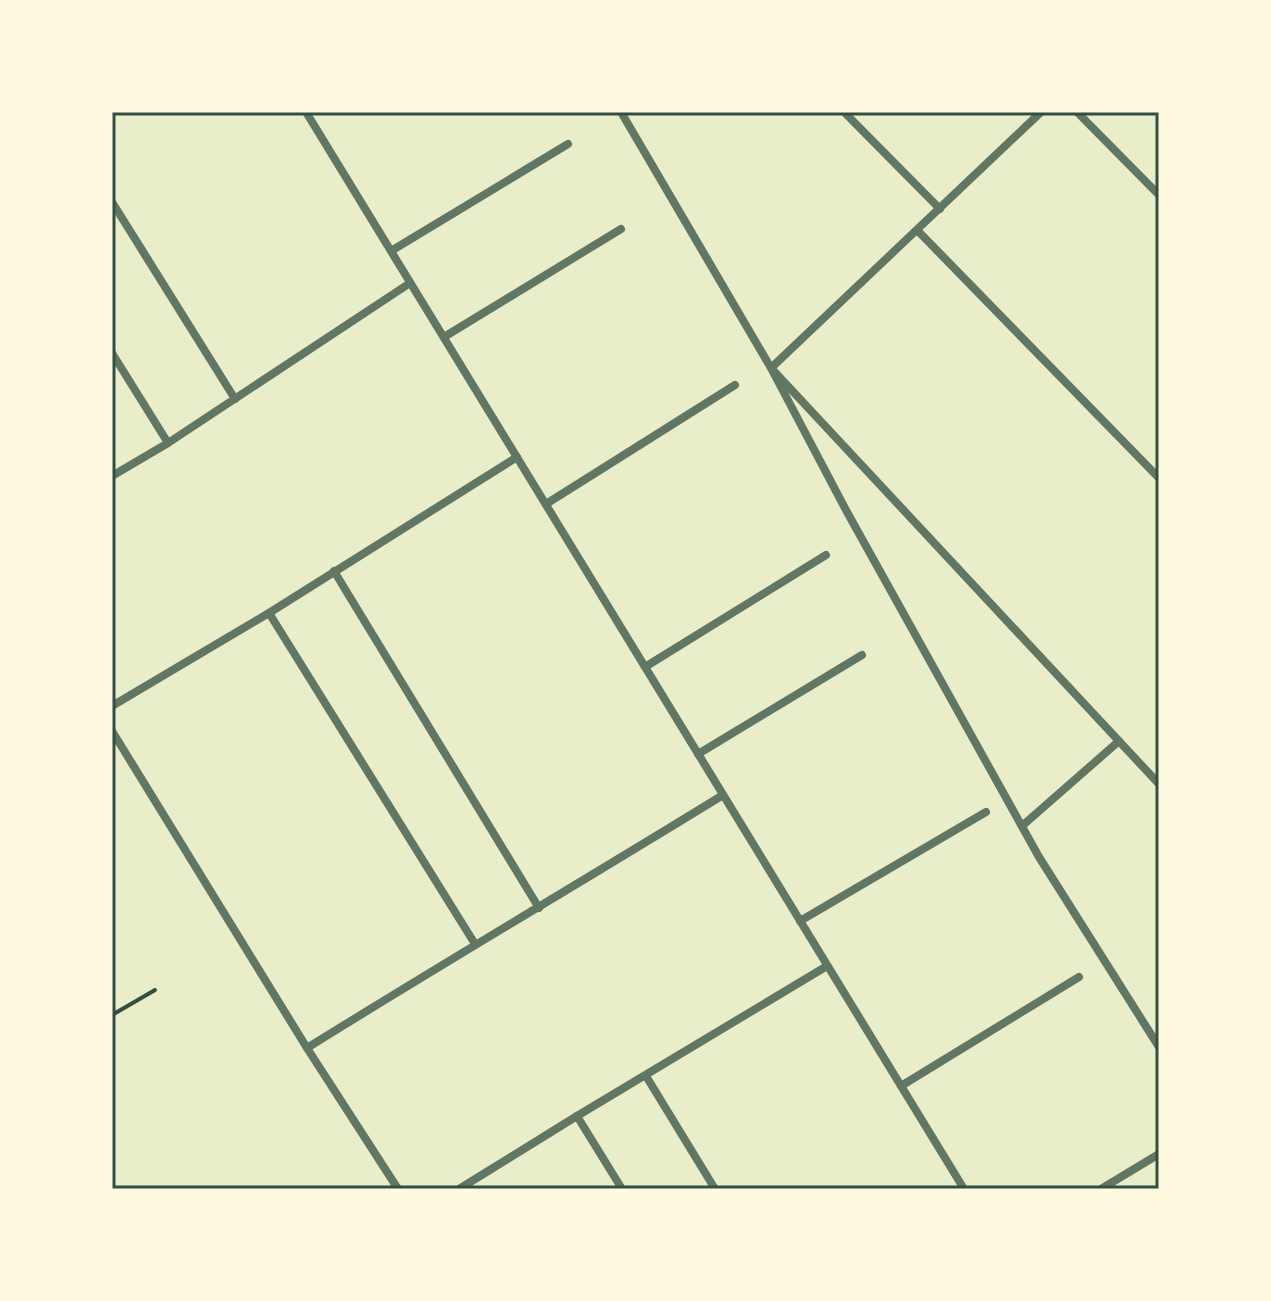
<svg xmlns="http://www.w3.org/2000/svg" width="1271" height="1301" font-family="'Nunito Sans',sans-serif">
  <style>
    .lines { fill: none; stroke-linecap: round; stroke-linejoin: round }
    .path { stroke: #344e41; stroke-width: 4 }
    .minor { stroke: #617663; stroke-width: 8 }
    .neatline { fill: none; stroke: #344e41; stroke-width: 3 }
  </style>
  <rect width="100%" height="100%" fill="#e9edc9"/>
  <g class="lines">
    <!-- path -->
    <path class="path" d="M112 1015 155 990"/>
    <!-- minor -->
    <g class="minor">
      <path d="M306 112 964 1189"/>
      <path d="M621 112 771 368 1159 784"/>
      <path d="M844 112 940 209"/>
      <path d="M1041 112 771 368 847 512 1039 857 1159 1047"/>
      <path d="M1077 112 1159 195"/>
      <path d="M112 202 235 399"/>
      <path d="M917 230 1159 478"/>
      <path d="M391 251 568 144"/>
      <path d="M444 337 621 229"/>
      <path d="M112 353 168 443"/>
      <path d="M112 476 168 443 410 283"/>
      <path d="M546 504 735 385"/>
      <path d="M334 571 539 908"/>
      <path d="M269 613 475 944"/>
      <path d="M645 667 826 555"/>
      <path d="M112 706 269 613 517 457"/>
      <path d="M112 731 307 1048 398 1189"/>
      <path d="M698 754 862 655"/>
      <path d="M1022 826 1119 741"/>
      <path d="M800 921 986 812"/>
      <path d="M307 1048C445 962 585 880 723 795"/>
      <path d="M646 1076 715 1189"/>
      <path d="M901 1086 1079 977"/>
      <path d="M577 1116 622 1189"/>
      <path d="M459 1189 577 1116 827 966"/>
      <path d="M1101 1189 1159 1154"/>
    </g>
  </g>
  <!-- border -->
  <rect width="1271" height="1301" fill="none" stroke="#fefae0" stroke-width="228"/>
  <rect x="114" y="114" width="1043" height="1073" class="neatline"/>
</svg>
